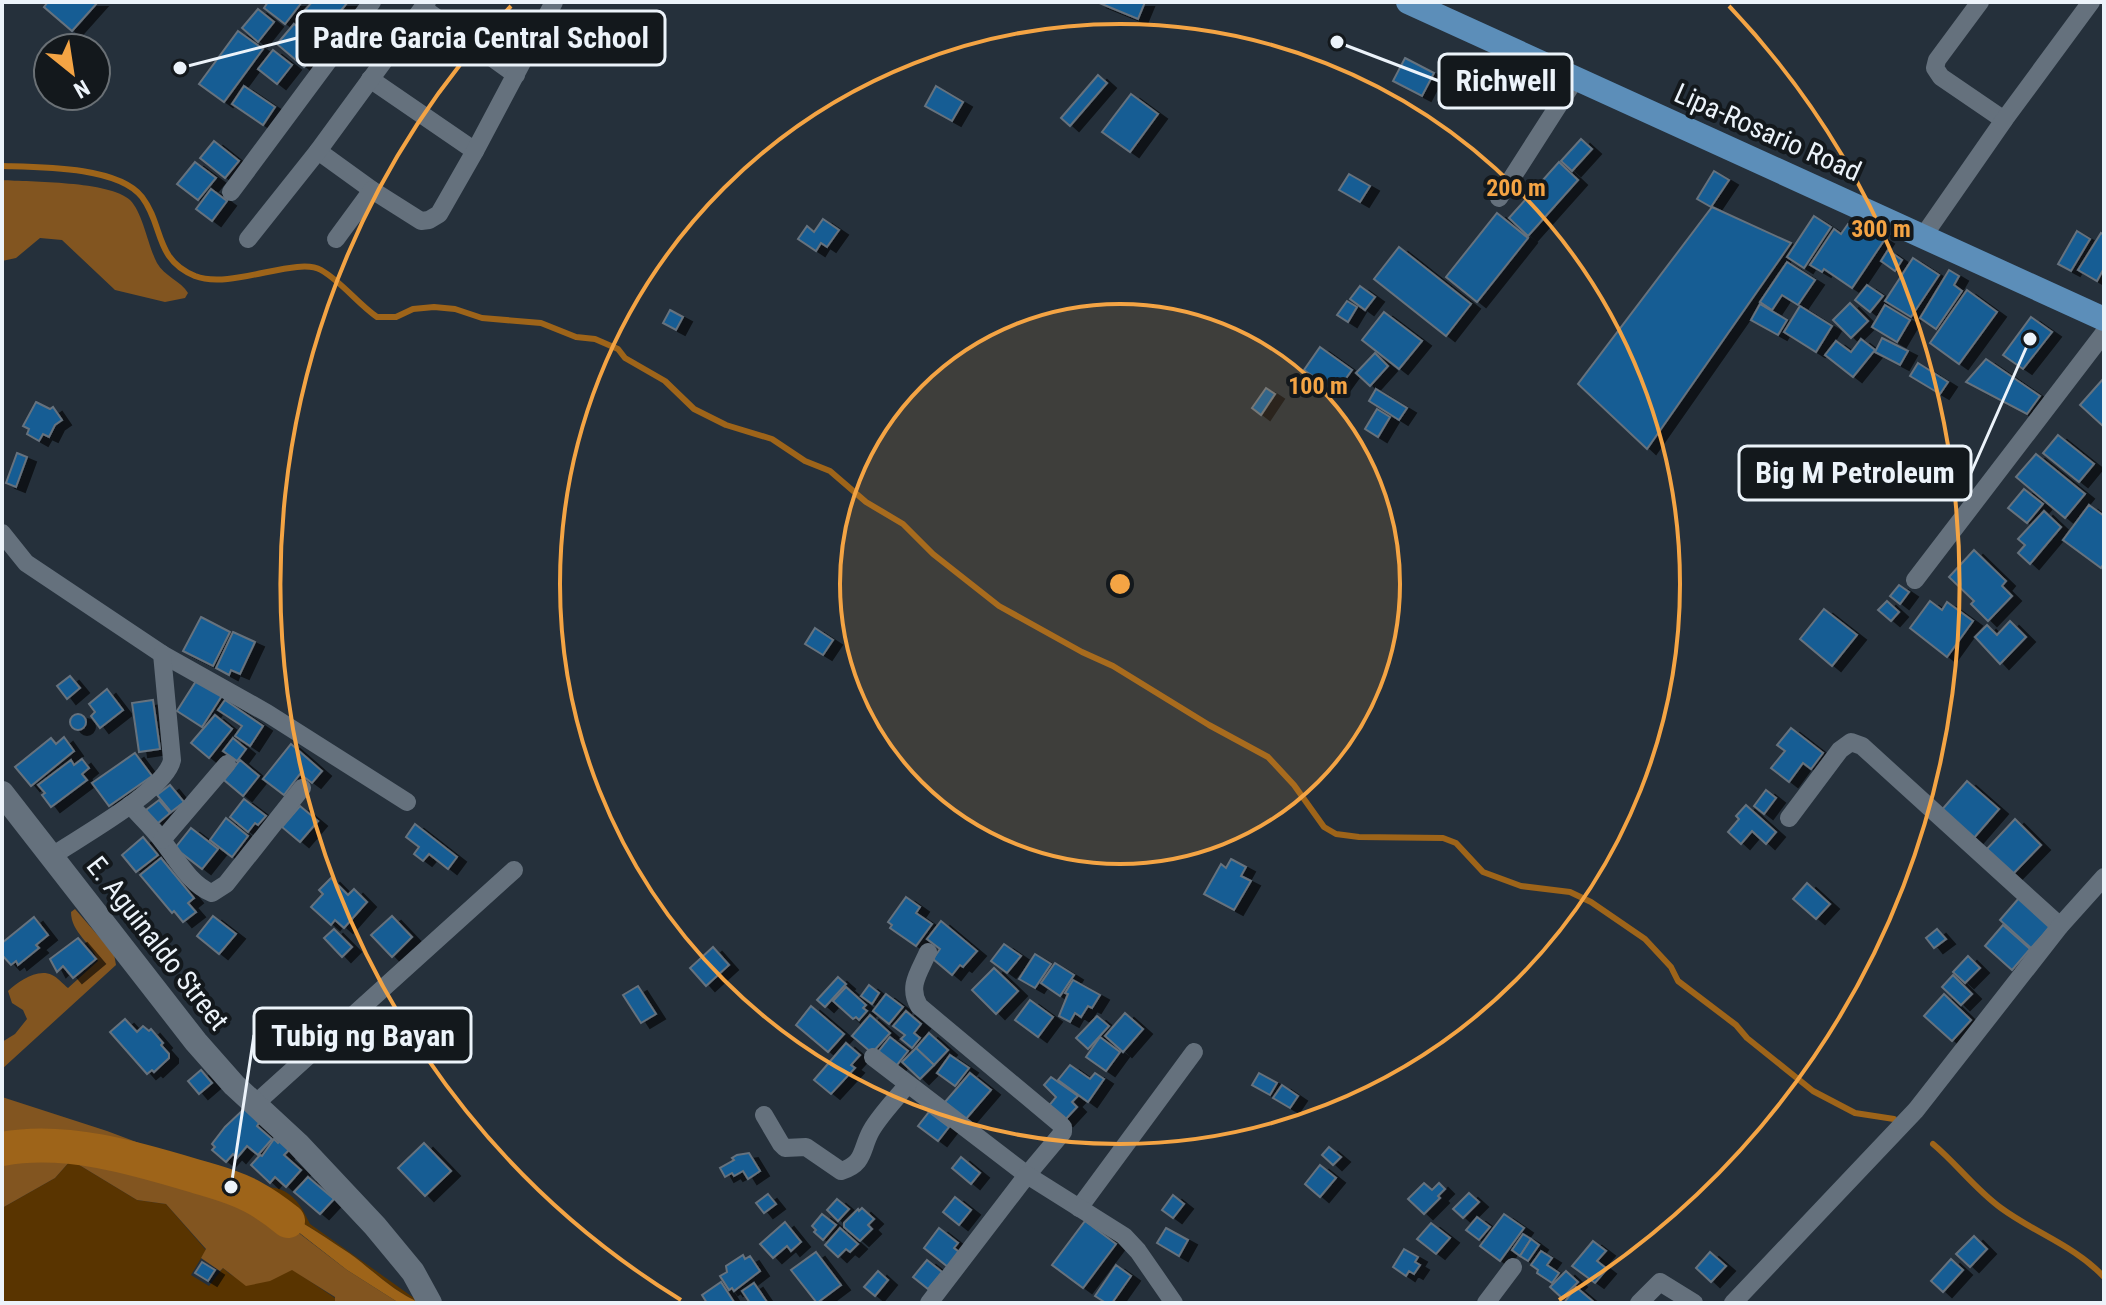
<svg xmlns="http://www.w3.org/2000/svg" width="2106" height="1305" font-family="'Roboto Condensed',sans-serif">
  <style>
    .green { fill: #593400 }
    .forest { fill: #825520 }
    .water { fill: #9e6419 }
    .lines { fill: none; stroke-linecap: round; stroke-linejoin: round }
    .stream { stroke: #9e6419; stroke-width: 6 }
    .river { stroke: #9e6419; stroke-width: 34 }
    .building { fill: #145d94; stroke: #66727e; stroke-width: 2; filter: url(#shadow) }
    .street { stroke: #65717d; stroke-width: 18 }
    .secondary { stroke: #65717d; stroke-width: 24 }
    .primary { stroke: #5c8eb9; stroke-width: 24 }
    .ring { fill: none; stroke: #f4a444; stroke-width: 4 }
    .labels { text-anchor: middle; stroke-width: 8; stroke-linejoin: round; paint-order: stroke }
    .street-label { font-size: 28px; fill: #ecf3fa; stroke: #13181c }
    .centre { fill: #f4a444; stroke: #13181c; stroke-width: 4 }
    .ring-label { font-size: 24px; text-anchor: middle; font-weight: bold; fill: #f4a444; stroke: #13181c; stroke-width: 8; stroke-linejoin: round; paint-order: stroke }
    .leader { fill: none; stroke: #ecf3fa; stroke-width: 3 }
    .callout-dot { fill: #ecf3fa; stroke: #13181c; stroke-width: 3 }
    .callout { fill: #13181c; stroke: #ecf3fa; stroke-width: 3 }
    .callout-label { font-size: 30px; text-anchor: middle; font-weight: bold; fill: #ecf3fa }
  </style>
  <defs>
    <filter id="shadow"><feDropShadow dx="9" dy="5" stdDeviation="0" flood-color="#0009"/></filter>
  </defs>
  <rect width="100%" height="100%" fill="#25303b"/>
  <!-- green -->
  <g class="green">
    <path d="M71 1160 137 1200 166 1204 206 1250 191 1275 209 1286 223 1268C243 1288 269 1282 292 1269L335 1298V1303H2V1208L55 1178Z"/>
    <path d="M265 1187C290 1187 300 1203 310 1224L421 1303C393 1292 373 1270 349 1253 318 1232 286 1211 252 1196L256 1190Z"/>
  </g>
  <!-- forest -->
  <g class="forest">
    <path d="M2 180C30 182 110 181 130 200 143 213 148 246 157 263 164 276 181 281 188 293L185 298 165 302 115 290 62 240 40 238 16 258 2 261Z"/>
    <path d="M75 909 114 954 116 965 2 1069V1042L15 1034 27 1019 23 1010 12 1003 8 991C18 982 37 968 52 975 57 977 63 984 68 988L98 961C92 943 71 933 71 912Z"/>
    <path d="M2 1097 107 1131 251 1185 256 1190 252 1196 265 1207 347 1270 399 1303H335V1297L292 1270 270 1281 246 1286 223 1268 220 1271 201 1258 206 1249 166 1204 137 1200 71 1160 55 1178 2 1208Z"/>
  </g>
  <!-- water -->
  <path class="water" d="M252 1196C286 1211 318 1232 349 1253 373 1270 393 1292 421 1303H399L347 1270Z"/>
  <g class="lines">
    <!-- stream -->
    <g class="stream">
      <path d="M2 166C38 167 118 166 142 197 164 226 154 259 195 276 231 290 297 256 321 270 342 282 357 303 377 317H396L413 309 434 307 455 309 482 318 541 323 576 337 595 339 618 349 625 358 665 381 694 409 726 425 772 439 805 461 830 471 866 502 903 524 933 554 999 606 1082 652 1113 666 1209 725 1268 757 1294 785 1324 827 1336 834 1359 837 1443 838 1456 843 1483 872 1521 886 1570 892 1591 902 1645 939 1671 967 1678 981 1736 1025 1747 1038 1813 1091 1855 1113 1894 1119"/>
      <path d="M1933 1144C1957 1164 1975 1189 2001 1208 2035 1233 2075 1246 2104 1277"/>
    </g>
    <!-- river -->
    <path class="river" d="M2 1149C65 1137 135 1158 195 1176 215 1182 235 1187 253 1197 266 1204 277 1212 288 1221"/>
  </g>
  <!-- building -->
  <g class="building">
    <path d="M48 2H98L72 31 44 7Z"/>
    <path d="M268 2H302L285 24 264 8Z"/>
    <path d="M312 2H348L327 27 305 10Z"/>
    <path d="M1097 2H1145L1138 19Z"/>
    <path d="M258 9 274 22 258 42 242 28Z"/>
    <path d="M294 24 322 46 304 67 277 44Z"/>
    <path d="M238 31 263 49 224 102 199 84Z"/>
    <path d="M273 50 292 65 277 84 258 69Z"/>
    <path d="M1405 58 1434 73 1422 96 1393 81Z"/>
    <path d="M1098 75 1107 83 1070 126 1061 118Z"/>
    <path d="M244 86 275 107 263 125 232 104Z"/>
    <path d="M936 86 963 102 952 121 925 106Z"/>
    <path d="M1131 94 1158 114 1130 152 1102 132Z"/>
    <path d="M1581 139 1592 149 1572 171 1561 161Z"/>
    <path d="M214 141 239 161 225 178 200 158Z"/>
    <path d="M195 162 216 178 198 200 177 184Z"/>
    <path d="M1559 162 1578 180 1528 236 1509 218Z"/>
    <path d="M1714 171 1729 180 1711 207 1697 199Z"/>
    <path d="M1349 174 1370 186 1360 202 1339 190Z"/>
    <path d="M211 189 227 201 212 221 196 209Z"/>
    <path d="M1712 207 1791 243 1647 449 1578 384Z"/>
    <path d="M1497 213 1528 238 1477 302 1446 277Z"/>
    <path d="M1814 216 1831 227 1804 268 1787 257Z"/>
    <path d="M823 219 839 230 827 247 821 243 816 251 798 239 807 226 814 232Z"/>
    <path d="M1848 224 1859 231 1863 225 1885 239 1852 288 1824 269 1822 272 1810 265 1834 229 1841 234Z"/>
    <path d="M2077 231 2090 239 2071 271 2058 264Z"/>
    <path d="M2101 233 2104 235V268L2097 281 2078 270Z"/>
    <path d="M1399 247 1471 304 1446 336 1374 279Z"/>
    <path d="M1888 250 1902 260 1895 271 1881 261Z"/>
    <path d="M1913 258 1939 275 1911 317 1885 301Z"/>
    <path d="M1787 262 1815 280 1798 305 1782 295 1772 310 1760 302Z"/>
    <path d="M1949 270 1959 276 1954 285 1962 291 1936 329 1920 318Z"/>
    <path d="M1867 285 1883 296 1870 312 1855 300Z"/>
    <path d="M1360 286 1375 297 1365 310 1350 299Z"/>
    <path d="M1967 290 1997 312 1959 364 1930 343Z"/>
    <path d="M1347 301 1357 307 1348 322 1337 315Z"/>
    <path d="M1850 303 1868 321 1851 338 1833 320Z"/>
    <path d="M1760 304 1787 320 1778 335 1751 320Z"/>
    <path d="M1885 305 1910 320 1897 342 1872 327Z"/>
    <path d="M1800 306 1832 326 1816 352 1784 332Z"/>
    <path d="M670 310 683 317 676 330 663 323Z"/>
    <path d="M1384 312 1422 341 1399 369 1362 340Z"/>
    <path d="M2031 317 2052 332 2023 369 2003 355Z"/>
    <path d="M1882 338 1908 351 1900 365 1875 352Z"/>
    <path d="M1861 339 1875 350 1853 377 1825 355 1836 341 1851 352Z"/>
    <path d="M1320 347 1352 370 1336 392 1304 370Z"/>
    <path d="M1375 353 1388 366 1370 386 1356 373Z"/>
    <path d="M1986 359 2040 396 2027 414 1966 382Z"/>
    <path d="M1918 363 1948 382 1940 394 1910 376Z"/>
    <path d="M2104 378V427L2080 405Z"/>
    <path d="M1266 388 1275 394 1261 415 1252 408Z"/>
    <path d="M1376 389 1407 408 1399 420 1369 401Z"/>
    <path d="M36 402 50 409 53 407 62 420 55 425 49 437 43 434 39 441 27 434 29 429 23 426Z"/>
    <path d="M1377 409 1390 417 1378 437 1365 429Z"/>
    <path d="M2058 435 2094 464 2079 482 2043 453Z"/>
    <path d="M17 453 27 457 16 487 6 483Z"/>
    <path d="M2036 454 2085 494 2065 518 2016 477Z"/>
    <path d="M2024 489 2043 504 2027 523 2008 508Z"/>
    <path d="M2089 505 2104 516V563L2101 568 2063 540Z"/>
    <path d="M2044 511 2061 527 2030 564 2018 553 2025 545 2018 539Z"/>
    <path d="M1974 550 2006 581 2002 586 2012 596 1988 621 1971 604 1974 601 1949 577Z"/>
    <path d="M1899 585 1909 592 1900 604 1890 596Z"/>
    <path d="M1887 601 1899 612 1891 621 1878 610Z"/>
    <path d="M1930 601 1942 610 1947 602 1973 621 1947 657 1910 628Z"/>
    <path d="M1824 609 1857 635 1832 666 1800 639Z"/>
    <path d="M201 617 230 632 213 666 183 651Z"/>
    <path d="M2010 621 2026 637 2000 664 1975 637 1987 625 1997 635Z"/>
    <path d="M815 628 833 640 823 655 805 644Z"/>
    <path d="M233 632 255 642 240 674 231 670 229 675 216 668Z"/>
    <path d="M70 676 80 688 67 699 57 686Z"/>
    <path d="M198 678 223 694 202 727 177 711Z"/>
    <path d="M107 689 123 710 100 728 91 716 95 712 89 704Z"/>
    <path d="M153 700 160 749 139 752 132 703Z"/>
    <path d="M225 700 263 726 250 746 235 736 242 726 218 710Z"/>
    <circle cx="78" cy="722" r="8"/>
    <path d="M215 715 232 729 209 758 191 743Z"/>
    <path d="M1791 728 1823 753 1811 769 1803 763 1789 782 1771 768 1785 751 1777 745Z"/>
    <path d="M64 737 74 751 31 786 15 767 51 738 56 744Z"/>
    <path d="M233 738 246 749 237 761 223 751Z"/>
    <path d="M291 744 322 771 312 783 300 774 284 795 263 779Z"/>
    <path d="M135 753 152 776 109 806 92 783Z"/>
    <path d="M82 759 89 768 82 774 87 780 51 807 42 795 45 793 38 785 71 760 74 765Z"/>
    <path d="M240 760 259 776 243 796 224 780Z"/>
    <path d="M1967 781 1999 809 1973 839 1940 812Z"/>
    <path d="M170 785 184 802 171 812 157 795Z"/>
    <path d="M1766 790 1776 798 1764 814 1754 806Z"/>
    <path d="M244 799 266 816 258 825 255 823 248 832 230 817Z"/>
    <path d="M159 800 170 813 157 824 146 810Z"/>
    <path d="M1746 805 1776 832 1766 844 1752 831 1741 844 1728 832 1739 819 1736 816Z"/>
    <path d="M300 806 318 821 300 842 282 827Z"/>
    <path d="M226 818 248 836 232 857 210 840Z"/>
    <path d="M2015 819 2041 845 2011 876 1985 851Z"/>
    <path d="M415 824 457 857 448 869 429 854 423 861 414 854 419 847 406 837Z"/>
    <path d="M191 828 218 849 202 869 175 848Z"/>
    <path d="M143 837 158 855 136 872 122 855Z"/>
    <path d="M161 858 194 898 188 903 196 912 183 922 174 911 172 913 140 875Z"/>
    <path d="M1231 859 1246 867 1241 876 1251 881 1234 910 1204 894 1221 864 1226 868Z"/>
    <path d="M331 878 348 895 354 889 367 902 344 928 335 920 331 925 311 907 323 894 319 890Z"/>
    <path d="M1807 883 1830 904 1816 919 1793 899Z"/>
    <path d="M906 897 920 907 916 913 932 924 916 946 890 928 892 925 888 922Z"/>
    <path d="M2019 898 2051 926 2031 948 2000 920Z"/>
    <path d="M213 916 236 934 219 954 197 936Z"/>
    <path d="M392 916 412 937 392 957 371 935Z"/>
    <path d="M34 917 48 935 36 945 39 948 18 965 16 961 11 965 2 955V943Z"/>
    <path d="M941 921 977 951 963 967 960 965 952 975 933 959 940 949 927 939Z"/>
    <path d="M2003 925 2030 949 2012 970 1985 946Z"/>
    <path d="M334 929 352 947 342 957 324 938Z"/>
    <path d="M1937 929 1946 939 1934 948 1926 938Z"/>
    <path d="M78 938 96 959 73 978 63 966 57 972 50 959Z"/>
    <path d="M1004 944 1021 956 1007 973 991 961Z"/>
    <path d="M713 947 729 965 706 986 690 968Z"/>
    <path d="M1035 954 1051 964 1035 988 1019 979Z"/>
    <path d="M1968 956 1980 968 1965 983 1953 972Z"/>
    <path d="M1055 963 1074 975 1060 996 1041 983Z"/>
    <path d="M994 968 1018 991 996 1014 972 990Z"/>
    <path d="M1953 975 1972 994 1961 1005 1942 987Z"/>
    <path d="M838 977 846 984 825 1007 817 1000Z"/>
    <path d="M1073 980 1100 995 1092 1008 1088 1006 1081 1017 1075 1013 1070 1022 1059 1016 1068 994 1065 993Z"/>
    <path d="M869 985 879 993 872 1004 861 996Z"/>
    <path d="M638 986 656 1014 641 1023 623 995Z"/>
    <path d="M846 987 866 1005 863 1008 867 1011 859 1020 856 1017 853 1019 833 1001Z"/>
    <path d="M886 994 903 1007 889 1024 873 1011Z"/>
    <path d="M1944 994 1971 1020 1952 1041 1924 1016Z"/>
    <path d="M1030 1000 1053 1017 1038 1037 1015 1020Z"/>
    <path d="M811 1006 844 1034 828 1052 796 1025Z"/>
    <path d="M906 1011 921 1024 914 1033 920 1038 912 1048 901 1039 905 1035 893 1026Z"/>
    <path d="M1125 1013 1143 1029 1123 1052 1105 1036Z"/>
    <path d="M870 1015 890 1033 872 1053 852 1036Z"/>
    <path d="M1097 1016 1109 1026 1088 1049 1076 1038Z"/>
    <path d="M125 1019 137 1032 143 1026 149 1031 151 1029 163 1043 161 1045 169 1054V1058L154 1072 152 1070 147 1074 110 1032Z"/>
    <path d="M929 1033 948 1050 934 1065 916 1048Z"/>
    <path d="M890 1037 908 1051 896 1066 878 1052Z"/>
    <path d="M1100 1037 1120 1052 1106 1071 1086 1057Z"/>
    <path d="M846 1043 860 1055 851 1065 855 1068 831 1094 814 1080Z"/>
    <path d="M916 1048 934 1065 920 1079 902 1062Z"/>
    <path d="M950 1055 969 1068 955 1086 937 1073Z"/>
    <path d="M1070 1065 1090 1079 1095 1073 1104 1079 1088 1102 1058 1080Z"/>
    <path d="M201 1070 212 1083 199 1094 188 1081Z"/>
    <path d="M970 1073 991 1090 965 1120 945 1102Z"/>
    <path d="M1259 1073 1277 1083 1270 1095 1252 1085Z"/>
    <path d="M1051 1077 1078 1096 1072 1102 1077 1107 1064 1121 1048 1107 1056 1097 1044 1085Z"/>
    <path d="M1282 1085 1298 1096 1290 1108 1273 1098Z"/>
    <path d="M246 1107 261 1120 257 1126 272 1139 258 1155 247 1146 237 1158 233 1154 226 1162 212 1150 215 1147 212 1144 225 1127Z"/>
    <path d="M929 1112 949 1127 938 1141 918 1126Z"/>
    <path d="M274 1139 278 1143 280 1140 290 1149 284 1155 301 1170 286 1187 275 1177 270 1183 251 1165 260 1155 262 1156Z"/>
    <path d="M424 1143 451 1171 425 1196 398 1168Z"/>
    <path d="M1329 1147 1341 1157 1333 1165 1322 1155Z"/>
    <path d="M749 1153 760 1171 748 1179 743 1171 734 1176 732 1173 725 1177 720 1168 734 1160 732 1158 737 1155Z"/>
    <path d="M961 1157 980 1173 971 1184 952 1168Z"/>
    <path d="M1320 1165 1336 1178 1320 1197 1305 1184Z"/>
    <path d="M308 1177 334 1199 320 1214 294 1192Z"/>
    <path d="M1424 1183 1432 1190 1439 1183 1445 1189 1438 1196 1440 1198 1424 1214 1408 1199Z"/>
    <path d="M1469 1193 1479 1202 1463 1218 1453 1209Z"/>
    <path d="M768 1194 776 1204 764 1213 756 1203Z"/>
    <path d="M1173 1195 1184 1204 1173 1218 1162 1210Z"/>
    <path d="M955 1197 971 1210 959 1225 943 1212Z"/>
    <path d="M837 1199 849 1209 838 1221 827 1210Z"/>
    <path d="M862 1208 874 1219 868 1225 872 1229 860 1241 844 1227V1223L858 1209 859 1211Z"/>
    <path d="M822 1214 836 1225 823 1240 814 1232 816 1230 812 1226Z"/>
    <path d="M1504 1214 1524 1228 1500 1261 1480 1246Z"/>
    <path d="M1477 1217 1490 1227 1479 1240 1466 1230Z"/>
    <path d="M1085 1221 1116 1244 1083 1288 1052 1265Z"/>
    <path d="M785 1222 801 1242 791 1251 787 1246 773 1258 760 1244Z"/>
    <path d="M1431 1223 1450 1238 1436 1254 1417 1239Z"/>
    <path d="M840 1228 858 1244 850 1252 846 1249 838 1257 825 1245Z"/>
    <path d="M939 1228 958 1243 954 1248 959 1252 948 1267 924 1248Z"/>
    <path d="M1166 1228 1188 1240 1179 1256 1157 1243Z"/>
    <path d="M1523 1234 1531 1239 1520 1256 1512 1250Z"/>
    <path d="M1974 1236 1987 1249 1970 1267 1956 1254Z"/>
    <path d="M1531 1239 1539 1245 1528 1261 1520 1256Z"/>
    <path d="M1593 1241 1606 1251 1597 1261 1607 1269 1595 1283 1572 1266Z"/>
    <path d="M1404 1249 1418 1257 1415 1262 1420 1265 1414 1274 1409 1271 1406 1276 1393 1267Z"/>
    <path d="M1541 1251 1552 1258 1547 1265 1559 1273 1552 1283 1537 1273 1538 1270 1531 1265Z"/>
    <path d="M816 1252 841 1285 817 1303 791 1270Z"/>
    <path d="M1710 1252 1726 1266 1711 1282 1696 1268Z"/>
    <path d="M743 1255 745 1259 750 1256 760 1271 734 1291 732 1288 729 1290 720 1276 727 1272 726 1266Z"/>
    <path d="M1951 1259 1963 1270 1943 1292 1931 1281Z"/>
    <path d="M927 1260 942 1272 928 1289 913 1277Z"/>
    <path d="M202 1262 215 1270 208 1281 195 1273Z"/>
    <path d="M1116 1265 1131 1276 1112 1303H1106L1095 1296Z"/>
    <path d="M878 1271 888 1280 875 1296 864 1287Z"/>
    <path d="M1566 1271 1578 1282 1562 1298 1550 1287Z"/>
    <path d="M721 1282 734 1302 707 1303 702 1295Z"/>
    <path d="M754 1283 767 1302 765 1303H750L742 1291Z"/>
    <path d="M1576 1287 1595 1303H1564Z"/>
  </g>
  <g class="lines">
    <!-- street -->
    <g class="street">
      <path d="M1980 2 1937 60 1935 68 1941 77 2004 120"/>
      <path d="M423 8 516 75"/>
      <path d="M370 79 475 151"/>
      <path d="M318 151 372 190 421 221 429 220 439 214 475 151 554 2"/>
      <path d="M231 192 372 2"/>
      <path d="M1499 198 1576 78"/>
      <path d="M1924 235 2004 120 2091 2"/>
      <path d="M248 239 318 151 427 2"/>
      <path d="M336 239 372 190"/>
      <path d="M2 533 26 563 162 654 267 713 407 802"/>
      <path d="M1915 580 2104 333"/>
      <path d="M130 805C141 817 154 829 164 843 177 860 191 885 212 893L226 884 302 788"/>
      <path d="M1789 818 1840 750 1851 742 1862 746 2060 926"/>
      <path d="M162 840 227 764"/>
      <path d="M52 856C80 837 166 790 172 760L162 654"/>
      <path d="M873 1057 1027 1175 1063 1132V1127L1059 1123 919 1006C907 986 920 971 928 952"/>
      <path d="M255 1104 514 870"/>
      <path d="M764 1115 781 1144 785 1148 806 1147 841 1171C865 1164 861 1149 871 1131 880 1115 896 1099 908 1084"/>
      <path d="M1079 1208 1194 1052"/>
      <path d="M929 1303 1027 1175 1124 1236 1138 1251 1174 1303"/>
      <path d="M1486 1303 1513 1267"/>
      <path d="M1639 1303 1660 1282 1694 1303"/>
      <path d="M1733 1303 1916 1110 2060 926 2104 877"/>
    </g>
    <!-- secondary -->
    <path class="secondary" d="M2 793 196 1042 234 1085 298 1144 375 1226 413 1272 430 1303"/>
    <!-- primary -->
    <path class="primary" d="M1408 2 2104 319"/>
  </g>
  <!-- distance rings -->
  <circle cx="1120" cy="584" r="280" fill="#f4a444" fill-opacity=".12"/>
  <g class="ring">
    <circle cx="1120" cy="584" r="280"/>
    <circle cx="1120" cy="584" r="560"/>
    <path d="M681 1300A840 840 0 0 1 511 6M1729 6A840 840 0 0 1 1559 1300"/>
  </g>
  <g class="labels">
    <!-- street labels -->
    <g class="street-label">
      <text transform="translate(1768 132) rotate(24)" y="10">Lipa-Rosario Road</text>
      <text transform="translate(158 943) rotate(52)" y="10">E. Aguinaldo Street</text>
    </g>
  </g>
  <circle cx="1120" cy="584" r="12" class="centre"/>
  <g class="ring-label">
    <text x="1516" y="196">200 m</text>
    <text x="1881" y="237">300 m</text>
    <text x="1318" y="394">100 m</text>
  </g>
  <!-- callouts -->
  <path class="leader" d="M180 68L297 38M1337 42L1439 81M2030 339L1971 473M231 1187L254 1035"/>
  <g class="callout-dot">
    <circle cx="180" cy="68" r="8"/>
    <circle cx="1337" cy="42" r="8"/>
    <circle cx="2030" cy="339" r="8"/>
    <circle cx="231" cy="1187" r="8"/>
  </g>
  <g class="callout">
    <rect x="297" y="11" width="368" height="54" rx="8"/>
    <rect x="1439" y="54" width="133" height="54" rx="8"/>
    <rect x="1739" y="446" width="232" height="54" rx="8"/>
    <rect x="254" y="1008" width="217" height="54" rx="8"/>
  </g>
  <g class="callout-label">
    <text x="481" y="48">Padre Garcia Central School</text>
    <text x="1506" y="91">Richwell</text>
    <text x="1855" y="483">Big M Petroleum</text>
    <text x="363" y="1046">Tubig ng Bayan</text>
  </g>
  <!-- border -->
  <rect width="2106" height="1305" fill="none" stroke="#ecf3fa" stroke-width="8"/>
  <!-- north arrow -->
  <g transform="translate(72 72) rotate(150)"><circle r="38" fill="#13181c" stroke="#6a7075" stroke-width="2"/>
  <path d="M0-6L14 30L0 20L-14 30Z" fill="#f4a444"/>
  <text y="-12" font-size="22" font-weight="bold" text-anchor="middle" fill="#ecf3fa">N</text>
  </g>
</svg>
